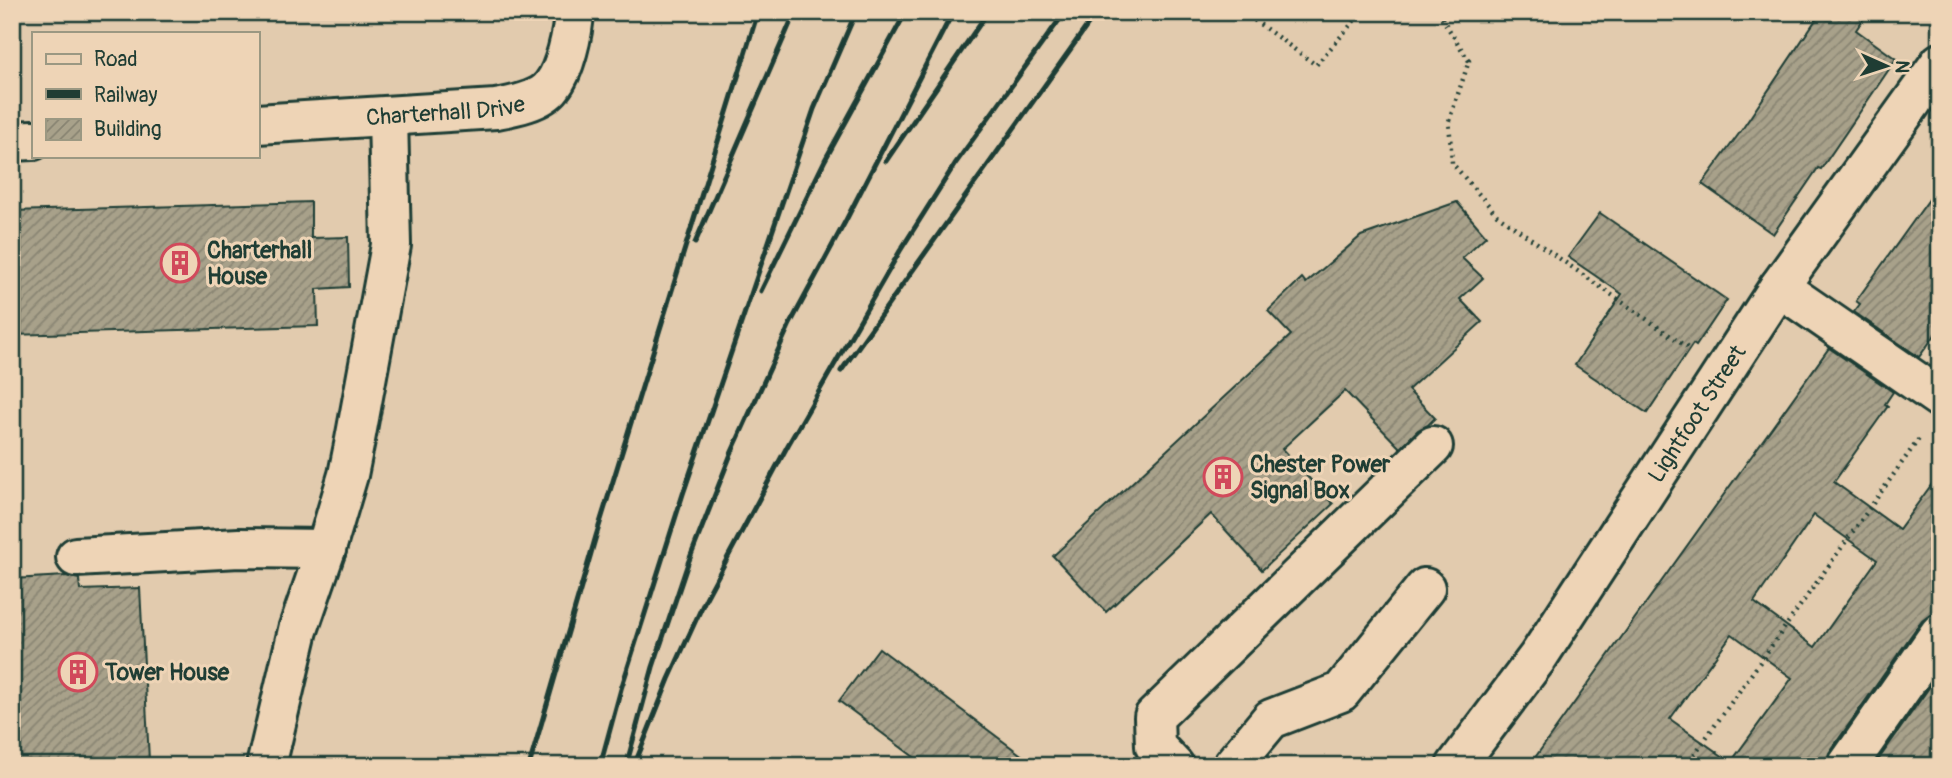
<svg xmlns="http://www.w3.org/2000/svg" width="1952" height="778" font-family="Pangolin,sans-serif">
  <style>
    .building { fill: url(#building-hatch); stroke: #1f3d34; stroke-width: 2; fill-rule: evenodd }
    .lines { fill: none; stroke-linecap: round; stroke-linejoin: round }
    .minor-casing { stroke: #1f3d34; stroke-width: 44 }
    .path { stroke: #1f3d34; stroke-width: 4.5; stroke-dasharray: 2 5; stroke-linecap: butt }
    .minor { stroke: #eed4b6; stroke-width: 38 }
    .rail { stroke: #1f3d34; stroke-width: 5 }
    .labels { text-anchor: middle; stroke-width: 6; stroke-linejoin: round; paint-order: stroke }
    .street-label { font-size: 23px; fill: #1f3d34; stroke: #eed4b6 }
    .poi-label { font-size: 23px; font-weight: bold; fill: #1f3d34; stroke: #eed4b6; text-anchor: start }
  </style>
  <defs>
    <pattern id="building-hatch" width="6" height="6" patternUnits="userSpaceOnUse" patternTransform="scale(1.75)"><rect width="6" height="6" fill="#a8a18a"/><path d="M-1 1l2-2M0 6l6-6M5 7l2-2" fill="none" stroke="#888472"/></pattern>
  </defs>
  <rect width="100%" height="100%" fill="#e2cbae"/>
  <filter id="ink" filterUnits="userSpaceOnUse"><feTurbulence type="fractalNoise" baseFrequency=".0143" numOctaves="2"/><feDisplacementMap in="SourceGraphic" scale="14" xChannelSelector="R" yChannelSelector="G"/><feConvolveMatrix kernelMatrix="1 2 1 2 8 2 1 2 1" color-interpolation-filters="sRGB"/></filter>
  <g filter="url(#ink)">
    <!-- building -->
    <g class="building">
      <path d="M1821 12H1868L1856 30 1896 59 1821 169 1818 168 1773 234 1702 184 1741 131Z"/>
      <path d="M1940 184V328L1919 357 1854 312 1860 304 1856 301Z"/>
      <path d="M311 202V238L348 237 349 287 317 289 318 326 12 335V211Z"/>
      <path d="M1457 202 1486 236 1462 258 1483 278 1460 299 1482 322 1408 390 1435 418 1428 425 1418 430 1400 448 1345 391 1282 449 1333 504 1262 570 1211 514 1106 612 1053 556 1291 335 1268 311 1302 278 1306 283 1361 236Z"/>
      <path d="M1600 213 1727 300 1696 346 1693 344 1647 413 1575 365 1622 294 1568 257Z"/>
      <path d="M1829 348 1893 392 1885 404 1888 406 1834 482 1899 529 1940 473V612L1930 614 1922 620 1829 753 1825 766H1529ZM1814 515 1877 560 1815 647 1754 602ZM1732 634 1792 678 1731 762 1670 719Z"/>
      <path d="M66 576 79 579 80 590 140 588 149 760 12 766V579Z"/>
      <path d="M879 648 1036 766H926L839 701Z"/>
      <path d="M1940 672V766H1874Z"/>
    </g>
    <g class="lines">
      <defs>
        <g id="minor">
          <path id="s1" d="M257 124 496 109C513 106 541 101 552 86 565 70 573 33 574 12"/>
          <path d="M12 141 33 140"/>
          <path d="M1779 287 1940 398"/>
          <path d="M76 557 239 548 326 549"/>
          <path d="M266 766 298 630 326 549 348 475 355 440 391 245 388 116"/>
          <path d="M1174 766 1155 746 1154 717 1433 446"/>
          <path d="M1232 766 1271 719 1341 692 1425 588"/>
          <path id="s2" d="M1456 766 1538 657 1779 287 1940 63"/>
          <path d="M1847 766 1940 633"/>
        </g>
      </defs>
      <!-- minor casing -->
      <use href="#minor" class="minor-casing"/>
      <!-- path -->
      <g class="path">
        <path d="M1243 12 1316 65 1362 12"/>
        <path d="M1438 12 1469 61 1449 121 1452 163 1497 215 1688 348"/>
        <path d="M1686 766 1921 436"/>
      </g>
      <!-- minor -->
      <use href="#minor" class="minor"/>
      <!-- rail -->
      <g class="rail">
        <path d="M886 161 988 12"/>
        <path d="M695 243 795 12"/>
        <path d="M761 291 825 160 906 12"/>
        <path d="M841 371 1097 12"/>
        <path d="M628 759 653 667 688 563 731 454 790 324 845 222 953 12"/>
        <path d="M529 766 596 536 758 12"/>
        <path d="M600 766 621 689 683 494 814 109 856 12"/>
        <path d="M634 766 669 679 706 598 788 445 900 251 955 164 1065 12"/>
      </g>
    </g>
  </g>
  <!-- icons -->
  <defs>
    <symbol id="building-ring" viewBox="-11 -11 22 22"><circle r="9.5" fill="#eed4b6" stroke="#d1495b" stroke-width="1.5"/><path d="M-4-6H4V6H1V3H-1V6H-4ZM-2.5-4.3h1.7v1.8h-1.7ZM.8-4.3h1.7v1.8H.8ZM-2.5-1h1.7V.8h-1.7ZM.8-1h1.7V.8H.8Z" fill="#d1495b"/></symbol>
  </defs>
  <g fill-rule="evenodd">
    <use href="#building-ring" x="158" y="241" width="44" height="44"/>
    <use href="#building-ring" x="1201" y="455" width="44" height="44"/>
    <use href="#building-ring" x="56" y="650" width="44" height="44"/>
  </g>
  <g class="labels">
    <!-- street labels -->
    <g class="street-label">
      <text dy="8" stroke="none"><textPath href="#s1" startOffset="189">Charterhall Drive</textPath></text>
      <text dy="8" stroke="none"><textPath href="#s2" startOffset="427">Lightfoot Street</textPath></text>
    </g>
    <!-- poi labels -->
    <g class="poi-label">
      <text x="207" y="258">Charterhall<tspan x="207" dy="26">House</tspan></text>
      <text x="1250" y="472">Chester Power<tspan x="1250" dy="26">Signal Box</tspan></text>
      <text x="105" y="680">Tower House</text>
    </g>
  </g>
  <!-- margin -->
  <rect width="1952" height="778" fill="none" stroke="#eed4b6" stroke-width="42"/>
  <rect x="21" y="21" width="1910" height="736" fill="none" stroke="#1f3d34" stroke-width="2.5" filter="url(#ink)"/>
  <!-- legend -->
  <rect x="32" y="32" width="228" height="126" fill="#eed4b6" stroke="#9b9882" stroke-width="2"/>
  <rect x="46" y="54" width="35" height="10" fill="#eed4b6" stroke="#9b9882" stroke-width="2"/>
  <text x="94" y="66" font-size="21" fill="#1f3d34">Road</text>
  <rect x="46" y="89" width="35" height="10" fill="#1f3d34" stroke="#9b9882" stroke-width="2"/>
  <text x="94" y="102" font-size="21" fill="#1f3d34">Railway</text>
  <rect x="46" y="119" width="35" height="21" fill="url(#building-hatch)" stroke="#9b9882" stroke-width="2"/>
  <text x="94" y="136" font-size="21" fill="#1f3d34">Building</text>
  <!-- north arrow -->
  <g transform="translate(1886 66) rotate(93)" stroke="#eed4b6" stroke-width="5" paint-order="stroke">
  <path d="M0-5L12 26L0 18L-12 26Z" fill="#1f3d34"/>
  <text y="-10" font-size="19" font-weight="bold" text-anchor="middle" fill="#1f3d34">N</text>
  </g>
</svg>
